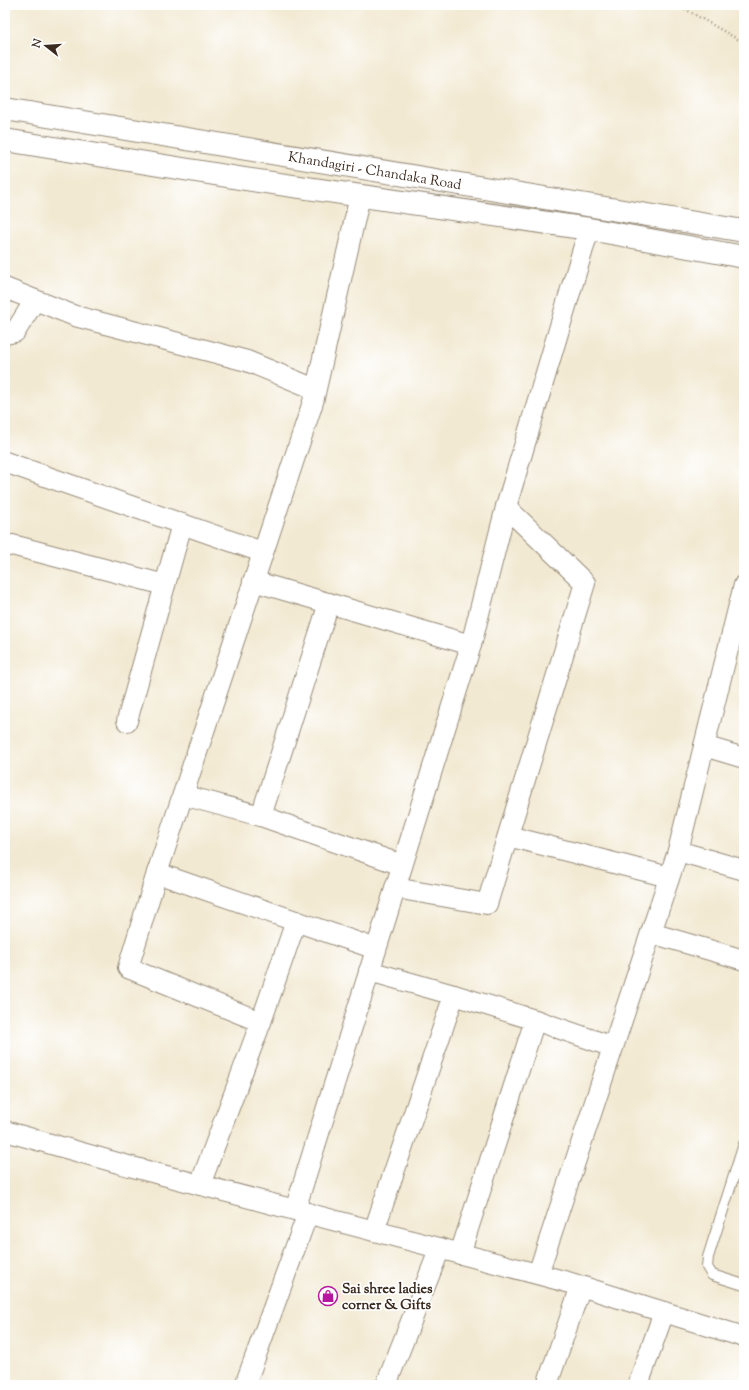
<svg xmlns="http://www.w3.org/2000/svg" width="749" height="1390" font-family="'Sorts Mill Goudy',serif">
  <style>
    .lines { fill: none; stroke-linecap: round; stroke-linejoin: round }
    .service-casing { stroke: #968a78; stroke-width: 12 }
    .minor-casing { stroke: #968a78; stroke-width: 22 }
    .primary-casing { stroke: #968a78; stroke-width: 24 }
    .path { stroke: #968a78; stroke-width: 2.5; stroke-dasharray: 1 3; stroke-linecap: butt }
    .service { stroke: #fff; stroke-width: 10 }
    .minor { stroke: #fff; stroke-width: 20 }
    .primary { stroke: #fff; stroke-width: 22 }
    .labels { text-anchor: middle; stroke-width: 3.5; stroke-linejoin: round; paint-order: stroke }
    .street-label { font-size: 14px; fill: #3b2a1e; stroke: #fff }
    .poi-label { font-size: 14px; font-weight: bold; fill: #3b2a1e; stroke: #fff; text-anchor: start }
  </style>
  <rect width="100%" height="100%" fill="#fff"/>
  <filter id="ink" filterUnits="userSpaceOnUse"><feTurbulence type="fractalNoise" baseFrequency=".025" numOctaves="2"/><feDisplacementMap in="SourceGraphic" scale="8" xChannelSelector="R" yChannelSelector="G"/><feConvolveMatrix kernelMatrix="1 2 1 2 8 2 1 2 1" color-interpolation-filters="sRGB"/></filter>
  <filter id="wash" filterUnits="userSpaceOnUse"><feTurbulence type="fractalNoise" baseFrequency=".012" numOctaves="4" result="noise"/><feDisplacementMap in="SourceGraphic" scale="16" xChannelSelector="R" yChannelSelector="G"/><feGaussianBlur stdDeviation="0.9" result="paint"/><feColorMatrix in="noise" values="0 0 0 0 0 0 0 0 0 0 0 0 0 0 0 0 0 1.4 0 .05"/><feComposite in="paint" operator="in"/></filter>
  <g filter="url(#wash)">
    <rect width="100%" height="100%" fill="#f2e9d2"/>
  </g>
  <g filter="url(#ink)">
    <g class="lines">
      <defs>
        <path id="service" d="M744 1144 708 1257 707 1267 712 1275 744 1285"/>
        <g id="minor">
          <path d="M5 288 75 316 247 361 315 389"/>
          <path d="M5 334 15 332 35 300"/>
          <path d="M5 462 262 552"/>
          <path d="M5 547 12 545 165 585"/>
          <path d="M253 581 471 645 295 1210"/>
          <path d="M329 603 261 816 402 865"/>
          <path d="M471 645 506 507 589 229"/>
          <path d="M127 721 182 524"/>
          <path d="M704 746 744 758"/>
          <path d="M183 795 261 816"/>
          <path d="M508 836 669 877"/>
          <path d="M678 851 744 870"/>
          <path d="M157 873 376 949"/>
          <path d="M395 888 487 904 585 583 506 507"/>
          <path d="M651 933 744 960"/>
          <path d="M369 971 454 995 374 1231"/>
          <path d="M454 995 535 1020 460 1254"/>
          <path d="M535 1020 613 1047"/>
          <path d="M261 1022 296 921"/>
          <path d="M5 1131 125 1165 571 1283 744 1337"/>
          <path d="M200 1185 261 1022 128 968 157 873 313 402 360 196"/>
          <path d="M538 1274 678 851 744 585"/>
          <path d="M245 1385 308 1213"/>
          <path d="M386 1385 440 1248"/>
          <path d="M547 1385 581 1286"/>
          <path d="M638 1385 664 1312"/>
        </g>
        <g id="primary">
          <path id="s1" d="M5 109 744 231"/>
          <path d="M5 140 245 179 589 229 744 257"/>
        </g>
      </defs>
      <!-- service casing -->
      <use href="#service" class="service-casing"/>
      <!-- minor casing -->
      <use href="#minor" class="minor-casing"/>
      <!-- primary casing -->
      <use href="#primary" class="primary-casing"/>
      <!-- path -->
      <g class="path">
        <path d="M175 5H188"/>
        <path d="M678 5 744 43"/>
      </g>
      <!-- service -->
      <use href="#service" class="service"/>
      <!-- minor -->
      <use href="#minor" class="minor"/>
      <!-- primary -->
      <use href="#primary" class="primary"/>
    </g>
  </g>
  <!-- icons -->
  <defs>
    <symbol id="shop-ring" viewBox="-11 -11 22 22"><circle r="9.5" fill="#fff" stroke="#b5179e" stroke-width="1.5"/><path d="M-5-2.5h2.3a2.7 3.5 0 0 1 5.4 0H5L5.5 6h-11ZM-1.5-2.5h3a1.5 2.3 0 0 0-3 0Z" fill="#b5179e"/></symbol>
  </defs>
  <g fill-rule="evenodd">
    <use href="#shop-ring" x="317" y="1285" width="22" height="22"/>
  </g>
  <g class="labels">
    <!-- street labels -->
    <g class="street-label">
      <text dy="5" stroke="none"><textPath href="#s1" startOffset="375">Khandagiri - Chandaka Road</textPath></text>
    </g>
    <!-- poi labels -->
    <g class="poi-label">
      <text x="342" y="1293">Sai shree ladies<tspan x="342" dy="16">corner &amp; Gifts</tspan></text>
    </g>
  </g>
  <!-- margin -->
  <rect width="749" height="1390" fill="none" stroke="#fff" stroke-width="20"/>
  <!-- north arrow -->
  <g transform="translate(46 46) rotate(287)" stroke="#ffffff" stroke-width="3" paint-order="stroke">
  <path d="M0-3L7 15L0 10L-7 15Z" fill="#3b2a1e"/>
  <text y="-6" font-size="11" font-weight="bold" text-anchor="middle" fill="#3b2a1e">N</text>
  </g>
</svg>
